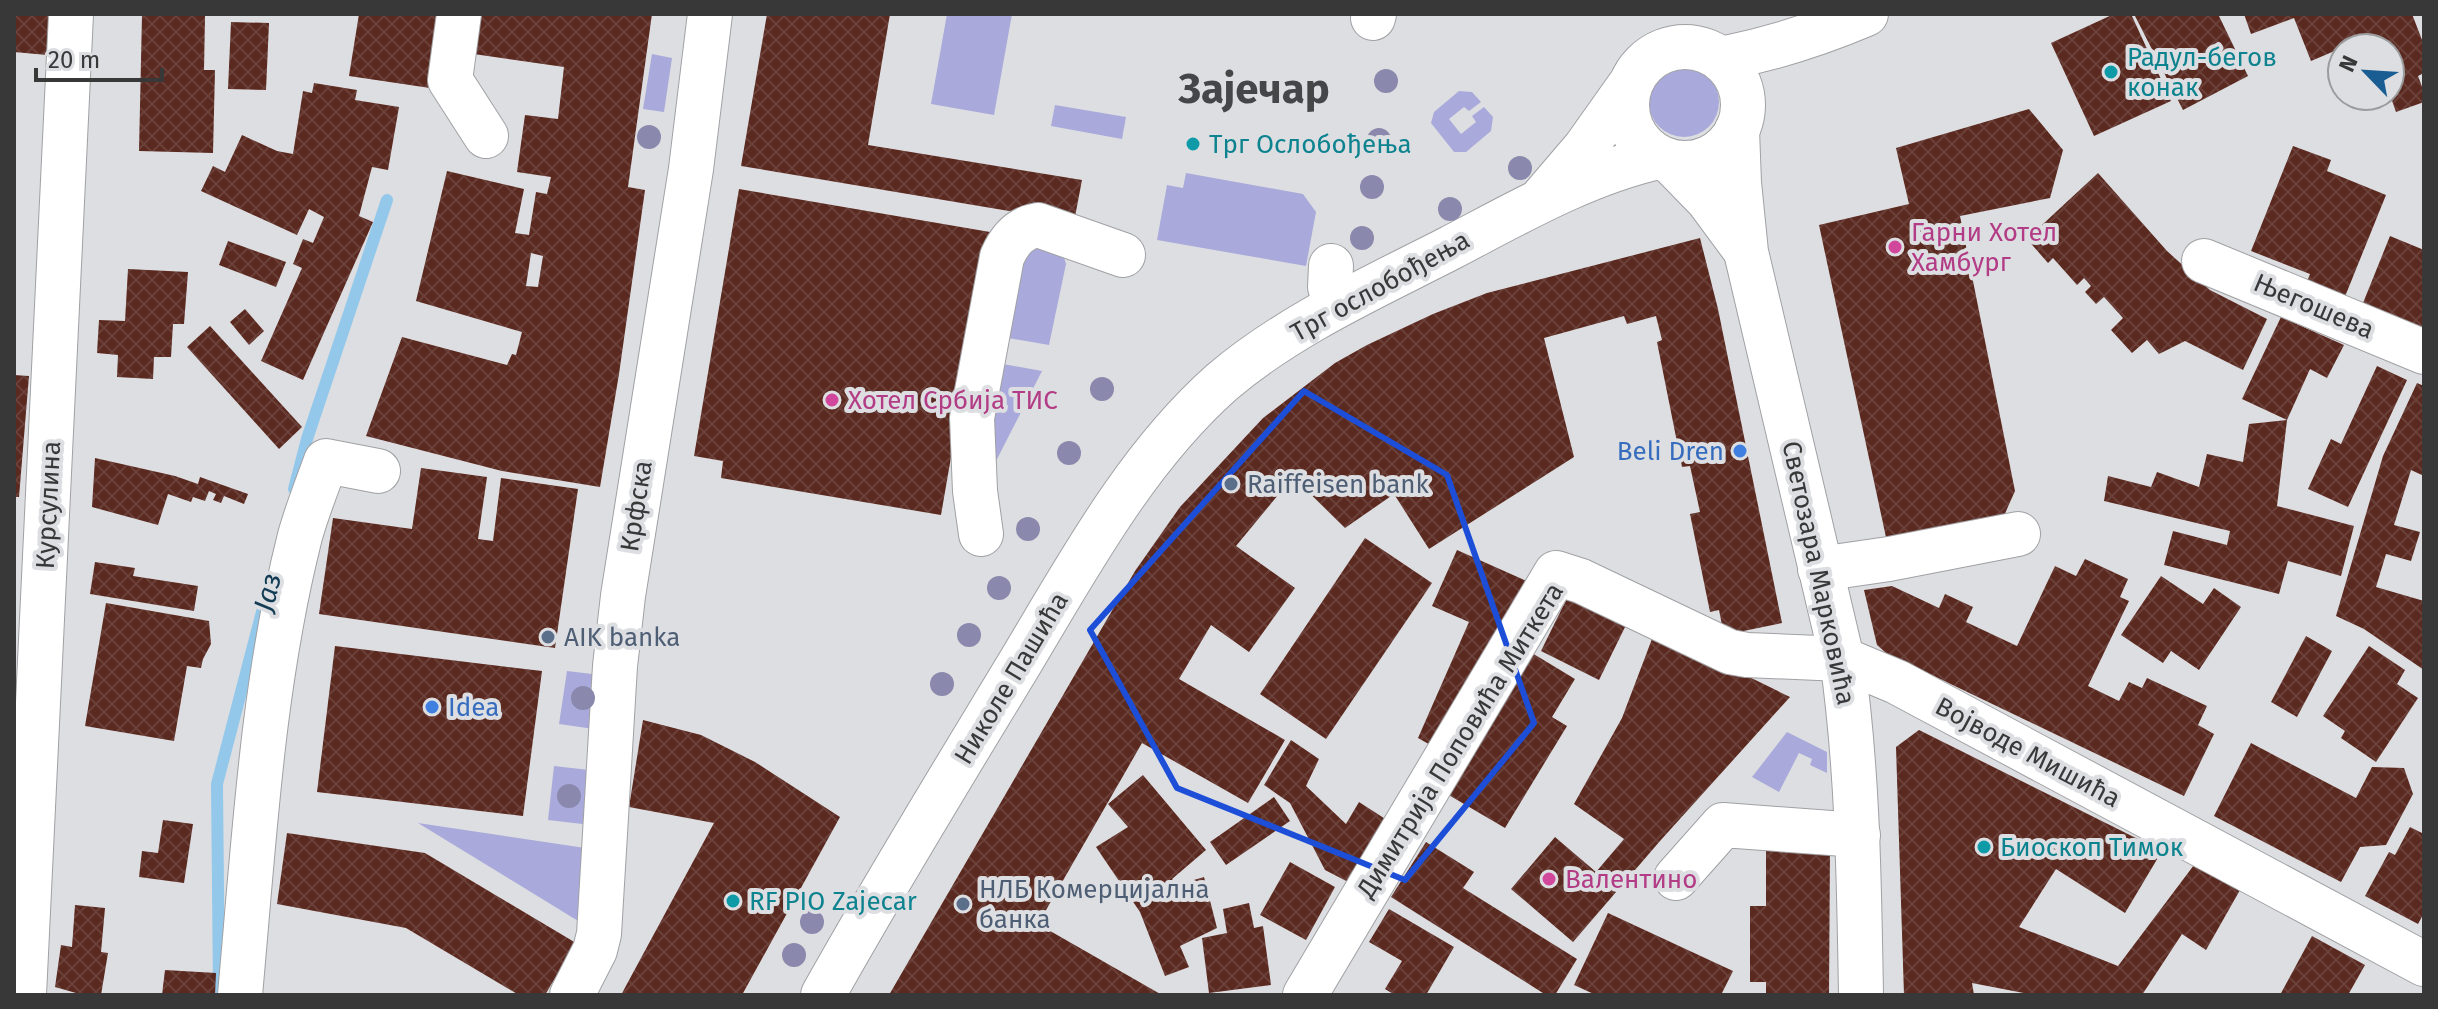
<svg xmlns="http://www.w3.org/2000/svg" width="2438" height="1009" font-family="'Fira Sans',sans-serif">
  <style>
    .grass { fill: #a9aadb }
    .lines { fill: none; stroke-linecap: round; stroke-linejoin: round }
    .stream { stroke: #94c8eb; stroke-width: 12 }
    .building { fill: url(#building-cross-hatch); fill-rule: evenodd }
    .minor-casing { stroke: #a0a1a4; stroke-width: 46 }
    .minor { stroke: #fff; stroke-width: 44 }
    .tree { fill: #8a88ac }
    .marked { fill: none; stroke: #1d4ed8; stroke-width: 6; stroke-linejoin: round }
    .culture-dot { fill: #0f9aa8; stroke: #dddee1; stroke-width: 3 }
    .hotel-dot { fill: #d1479c; stroke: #dddee1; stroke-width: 3 }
    .shop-dot { fill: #3f7fe0; stroke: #dddee1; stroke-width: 3 }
    .service-dot { fill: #5c6f8a; stroke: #dddee1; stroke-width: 3 }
    .labels { text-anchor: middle; stroke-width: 8; stroke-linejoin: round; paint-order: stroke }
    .culture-label { font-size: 26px; fill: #0d838f; stroke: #dddee1; text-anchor: start }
    .hotel-label { font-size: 26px; fill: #b23c85; stroke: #dddee1; text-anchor: start }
    .street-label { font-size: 26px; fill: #383839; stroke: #dddee1 }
    .shop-label { font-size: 26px; fill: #366cbe; stroke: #dddee1; text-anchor: end }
    .service-label { font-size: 26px; fill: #4e5e75; stroke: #dddee1; text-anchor: start }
    .water-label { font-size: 28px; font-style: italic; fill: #123b54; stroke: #dddee1 }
    .town-label { font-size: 42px; font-weight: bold; fill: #454648; stroke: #dddee1 }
  </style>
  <defs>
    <pattern id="building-cross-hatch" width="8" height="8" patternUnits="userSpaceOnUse" patternTransform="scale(2)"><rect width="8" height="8" fill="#5a2920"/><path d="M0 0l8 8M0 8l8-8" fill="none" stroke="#6a4039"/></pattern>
  </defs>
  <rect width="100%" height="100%" fill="#dddee1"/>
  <!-- grass -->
  <g class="grass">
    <path d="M947 14H1012L994 115 931 104Z"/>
    <path d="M652 54 672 58 664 112 643 109Z"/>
    <circle cx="1684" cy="102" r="35"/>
    <path d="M1459 91 1472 92 1481 102 1469 111 1464 107 1449 119 1461 134 1476 122 1472 116 1484 107 1493 117 1491 131 1466 152H1454L1431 123 1434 112Z"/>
    <path d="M1055 105 1126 117 1122 139 1051 126Z"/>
    <path d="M1186 173 1303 194 1316 212 1306 266 1157 240 1167 185 1183 188Z"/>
    <path d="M1037 243 1062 251 1066 264 1049 345 997 336 1007 276Z"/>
    <path d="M992 362 1042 371 993 467Z"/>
    <path d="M567 671 609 676 601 730 559 724Z"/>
    <path d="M1787 732 1827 752V773L1810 765 1812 759 1799 753 1779 792 1752 777Z"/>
    <path d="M554 766 598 771 591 825 548 820Z"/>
    <path d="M418 823 592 849 583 924Z"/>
  </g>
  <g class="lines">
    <!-- stream -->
    <g class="stream">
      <path d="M294 489 307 439 387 200"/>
      <path d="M219 995 217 784 263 608"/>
    </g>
  </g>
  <!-- building -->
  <g class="building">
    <path d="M14 14H50L47 55 14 52Z"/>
    <path d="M359 14H440L430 88 349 76Z"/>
    <path d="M466 14H652L628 187 645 190 619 374 600 487 502 471 366 436 402 337 507 365 512 354 516 355 522 332 416 301 447 171 524 189 515 233 529 235 536 192 547 194 551 177 517 172 525 115 558 119 564 67 460 52ZM531 253 543 256 538 287 526 286Z"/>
    <path d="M767 14H890L868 145 1082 180 1074 222 741 166Z"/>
    <path d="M2114 14H2131L2171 101 2094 136 2051 43Z"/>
    <path d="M2134 14H2218L2248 76 2183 110Z"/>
    <path d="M2244 14H2412L2424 45V73L2418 76 2424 92V102L2396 112 2390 95V48H2342V63L2337 50 2311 61 2294 18 2251 34Z"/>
    <path d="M142 15 205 16 204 70H215L213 153 139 151Z"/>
    <path d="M231 22 269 23 266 90 228 89Z"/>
    <path d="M314 83 357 90 355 100 399 107 388 170 372 167 359 216 373 222 303 380 261 361 302 268 293 264 303 239 313 243 324 217 309 209 297 235 201 191 213 166 225 172 242 135 277 151 293 154 303 91 312 93Z"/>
    <path d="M2029 109 2063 150 2050 198 1960 216 2015 491 2003 518 1887 542 1819 225 1909 204 1896 148Z"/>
    <path d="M2293 146 2331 160 2327 171 2386 195 2344 299 2306 284 2310 274 2251 251Z"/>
    <path d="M2098 173 2167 251 2210 290 2267 319 2243 370 2185 341 2159 354 2147 340 2132 353 2111 330 2123 318 2104 297 2096 304 2085 292 2091 286 2084 278 2077 285 2053 258 2048 263 2027 239Z"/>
    <path d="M739 189 990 232 941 515 721 478 723 461 694 456Z"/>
    <path d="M2390 236 2424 250V333L2361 308Z"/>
    <path d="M1700 238 1718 309 1782 623 1724 635 1719 610 1710 612 1690 514 1700 512 1690 466 1682 467 1657 342 1662 340 1656 316 1627 324 1624 316 1544 338 1574 457 1429 549 1394 494 1345 528 1293 477 1236 546 1295 588 1249 652 1211 625 1179 679 1285 740 1248 803 1142 743 1038 924 1162 995H889L1135 571 1180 507 1263 418 1335 363 1367 345 1433 314 1487 293Z"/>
    <path d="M228 241 286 262 276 287 219 265Z"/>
    <path d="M128 269 188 272 184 324H173L171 357H154L153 379 117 377 118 355 97 353 99 320 125 321Z"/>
    <path d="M245 309 264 331 249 345 230 322Z"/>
    <path d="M2281 317 2344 345 2327 378 2310 369 2287 420 2242 399Z"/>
    <path d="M210 326 302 427 279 449 187 347Z"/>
    <path d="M2377 366 2407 380 2348 507 2308 489 2331 439 2341 444Z"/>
    <path d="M14 375 29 376 19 497H14Z"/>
    <path d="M2417 383 2424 386V476L2411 470 2394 525 2420 532 2411 561 2386 554 2376 587 2424 601V670L2364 629 2336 616 2383 456Z"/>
    <path d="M2287 420 2277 506 2354 526 2341 576 2288 561 2279 594 2164 565 2173 531 2227 545 2230 531 2104 501 2108 476 2151 487 2157 472 2199 487 2207 454 2243 462 2249 424Z"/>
    <path d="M95 458 175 476 198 484 200 477 248 494 244 504 224 496 221 503 213 500 216 494 209 491 205 501 193 497 191 502 168 494 158 525 92 507Z"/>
    <path d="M421 468 487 477 478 539 493 541 501 478 578 489 555 648 319 614 333 518 412 529Z"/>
    <path d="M1365 538 1432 583 1326 739 1260 694Z"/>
    <path d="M1457 550 1529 582 1441 751 1418 738 1469 622 1432 606Z"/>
    <path d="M2085 559 2128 579 2120 597 2129 601 2088 686 2119 701 2129 682 2142 688 2147 678 2207 706 2198 725 2214 734 2184 796 1886 653 1877 645 1864 590 1892 586 1939 608 1945 594 1973 607 1966 622 2017 646 2055 566 2076 576Z"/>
    <path d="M95 562 135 568 133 576 198 586 194 611 90 594Z"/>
    <path d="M2161 576 2203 604 2214 588 2241 607 2199 670 2171 651 2163 663 2121 635Z"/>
    <path d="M1571 590 1629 619 1599 680 1541 651Z"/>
    <path d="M106 603 209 621 211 644 203 659 201 668 187 666 174 741 85 726Z"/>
    <path d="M1655 631 1790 697 1660 841 1573 942 1511 889 1555 837 1596 872 1624 839 1574 804 1622 718Z"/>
    <path d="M2306 636 2332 651 2297 717 2271 702Z"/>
    <path d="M335 646 542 671 523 816 317 792Z"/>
    <path d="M2369 646 2405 670 2397 684 2418 698 2376 762 2341 738 2345 731 2323 716Z"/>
    <path d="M1532 653 1575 679 1552 717 1567 726 1505 828 1447 794Z"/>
    <path d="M643 720 701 735 755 762 840 817 742 995H621L714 823 629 807Z"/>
    <path d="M1919 730 2162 851 2125 913 2056 869 2019 927 2118 966 2194 865 2240 890 2206 950 2182 934 2142 995H2034L1972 983 1974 995H1904L1896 747Z"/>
    <path d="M1291 740 1319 759 1306 786 1346 824 1359 802 1390 822 1352 884 1325 870 1290 803 1264 785Z"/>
    <path d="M2251 743 2356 798 2372 767 2404 768 2413 794 2386 845 2360 847 2341 882 2214 816Z"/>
    <path d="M1143 775 1206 850 1172 879 1177 885 1204 877 1217 928 1180 946 1189 967 1165 976 1140 912 1096 847 1128 827 1108 804Z"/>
    <path d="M1274 797 1290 821 1226 865 1210 842Z"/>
    <path d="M163 820 193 824 184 883 139 877 142 851 158 853Z"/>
    <path d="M2410 827 2424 834V913L2418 924 2365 896 2389 852 2395 855Z"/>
    <path d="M287 833 425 853 576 943 545 995H519L406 928 277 904Z"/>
    <path d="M1426 842 1474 872 1463 888 1577 959 1555 995H1546L1391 897Z"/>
    <path d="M1766 847H1830L1829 995H1766V982H1750V906H1766Z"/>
    <path d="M1290 862 1335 887 1306 940 1260 915Z"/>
    <path d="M1249 903 1254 928 1263 926 1271 985 1209 993 1202 938 1227 933 1223 909Z"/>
    <path d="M75 905 105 908 101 952 108 953 101 995H83L55 987 61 945 72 947Z"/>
    <path d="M1389 909 1454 947 1426 995H1395L1385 989 1402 961 1369 942Z"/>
    <path d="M1608 913 1733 971 1721 995H1596L1574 985Z"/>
    <path d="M2312 936 2365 965 2348 995H2280Z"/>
    <path d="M165 970 216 973 215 995H162Z"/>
  </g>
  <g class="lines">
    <defs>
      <g id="minor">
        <path d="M459 14 450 80 486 136"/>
        <path d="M1373 18 1374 14"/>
        <circle cx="1685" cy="105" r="58"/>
        <path d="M1721 59C1772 49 1819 34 1866 14"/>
        <path d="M1737 130 1739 183 1746 252 1842 659C1858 771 1859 882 1861 995"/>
        <path d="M1671 162 1708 200 1745 250"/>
        <path d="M1544 196 1585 148 1629 86"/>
        <path d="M2204 261 2424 352"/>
        <path d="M1331 266 1330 287 1336 306"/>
        <path d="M981 534 975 491 972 418 1002 257C1009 241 1019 228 1038 225L1123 255"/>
        <path d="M1820 569 1889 559 2018 534"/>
        <path d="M1676 878 1723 825 1858 835"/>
        <path d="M24 995 71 14"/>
        <path d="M240 995C254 842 262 686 300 536 307 511 317 486 326 461L378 471"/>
        <path d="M572 995 595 950 599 934 615 666 623 596 691 169 710 14"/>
        <path d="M823 995C885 884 952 775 1018 666 1077 568 1135 459 1222 382 1289 325 1372 288 1450 248 1517 213 1584 174 1658 157"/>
        <path d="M1305 995 1556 573 1581 581 1730 652 1747 655 1842 659 1897 682 2424 964"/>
      </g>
    </defs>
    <!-- minor casing -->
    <use href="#minor" class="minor-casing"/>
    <!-- minor -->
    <use href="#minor" class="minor"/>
  </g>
  <!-- trees -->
  <g class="tree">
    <circle cx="1386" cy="81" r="12"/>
    <circle cx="649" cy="137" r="12"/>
    <circle cx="1379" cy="140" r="12"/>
    <circle cx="1520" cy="168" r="12"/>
    <circle cx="1372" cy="187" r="12"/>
    <circle cx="1450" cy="209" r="12"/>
    <circle cx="1362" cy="238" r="12"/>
    <circle cx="1102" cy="389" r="12"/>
    <circle cx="1069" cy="453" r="12"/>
    <circle cx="1028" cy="529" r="12"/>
    <circle cx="999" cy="588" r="12"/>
    <circle cx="969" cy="635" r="12"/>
    <circle cx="942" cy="684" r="12"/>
    <circle cx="583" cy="698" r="12"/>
    <circle cx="569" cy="796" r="12"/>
    <circle cx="812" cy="922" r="12"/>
    <circle cx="794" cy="955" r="12"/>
  </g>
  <!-- marked area -->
  <path class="marked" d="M1304 391 1447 475 1534 723 1405 880 1177 788 1090 630Z"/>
  <!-- markers -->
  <g class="culture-dot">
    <circle cx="2111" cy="72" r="8"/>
    <circle cx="1193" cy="144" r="8"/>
    <circle cx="1984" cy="847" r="8"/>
    <circle cx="733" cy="901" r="8"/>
  </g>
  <g class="hotel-dot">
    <circle cx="1895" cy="247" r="8"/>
    <circle cx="832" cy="400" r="8"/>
    <circle cx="1549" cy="879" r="8"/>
  </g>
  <g class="shop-dot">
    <circle cx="1740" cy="451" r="8"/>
    <circle cx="432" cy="707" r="8"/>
  </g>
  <g class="service-dot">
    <circle cx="1231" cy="484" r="8"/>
    <circle cx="548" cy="637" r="8"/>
    <circle cx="963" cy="904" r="8"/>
  </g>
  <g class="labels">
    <!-- culture labels -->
    <g class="culture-label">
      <text x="2127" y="66">Радул-бегов<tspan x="2127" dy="30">конак</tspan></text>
      <text x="1209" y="153">Трг Ослобођења</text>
      <text x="2000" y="856">Биоскоп Тимок</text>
      <text x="749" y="910">RF PIO Zajecar</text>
    </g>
    <!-- hotel labels -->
    <g class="hotel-label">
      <text x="1911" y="241">Гарни Хотел<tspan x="1911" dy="30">Хамбург</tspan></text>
      <text x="848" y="409">Хотел Србија ТИС</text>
      <text x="1565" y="888">Валентино</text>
    </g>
    <!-- street labels -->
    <g class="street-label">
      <text transform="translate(1380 286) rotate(-29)" y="9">Трг ослобођења</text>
      <text transform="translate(2314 306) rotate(23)" y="9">Његошева</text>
      <text transform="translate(48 505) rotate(-87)" y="9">Курсулина</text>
      <text transform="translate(636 506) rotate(-81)" y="9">Крфска</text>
      <text transform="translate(1819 573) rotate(78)" y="9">Светозара Марковића</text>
      <text transform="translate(1011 678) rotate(-59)" y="9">Николе Пашића</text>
      <text transform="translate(1460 740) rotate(-58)" y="9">Димитрија Поповића Миткета</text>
      <text transform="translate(2028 752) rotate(28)" y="9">Војводе Мишића</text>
    </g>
    <!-- shop labels -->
    <g class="shop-label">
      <text x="1724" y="460">Beli Dren</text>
      <text x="448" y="716" text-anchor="start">Idea</text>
    </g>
    <!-- service labels -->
    <g class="service-label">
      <text x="1247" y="493">Raiffeisen bank</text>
      <text x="564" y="646">AIK banka</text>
      <text x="979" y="898">НЛБ Комерцијална<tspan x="979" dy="30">банка</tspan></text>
    </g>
    <!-- water labels -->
    <g class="water-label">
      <text transform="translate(267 592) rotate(-76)" y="10">Јаз</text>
    </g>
    <!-- town labels -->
    <g class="town-label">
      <text x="1254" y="103">Зајечар</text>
    </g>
  </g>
  <!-- border -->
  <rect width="2438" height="1009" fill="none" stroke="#383839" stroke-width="32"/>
  <!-- north arrow -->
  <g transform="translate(2366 72) rotate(295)"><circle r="38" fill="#dddee1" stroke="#9b9c9e" stroke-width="2"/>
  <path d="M0-6L14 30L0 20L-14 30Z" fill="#1a5d92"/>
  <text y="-12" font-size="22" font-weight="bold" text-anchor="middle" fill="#383839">N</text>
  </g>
  <!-- scale -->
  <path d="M36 68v12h126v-12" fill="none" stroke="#383839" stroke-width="4"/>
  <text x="48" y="68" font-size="24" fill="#383839" stroke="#dddee1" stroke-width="6" paint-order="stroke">20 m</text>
</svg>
